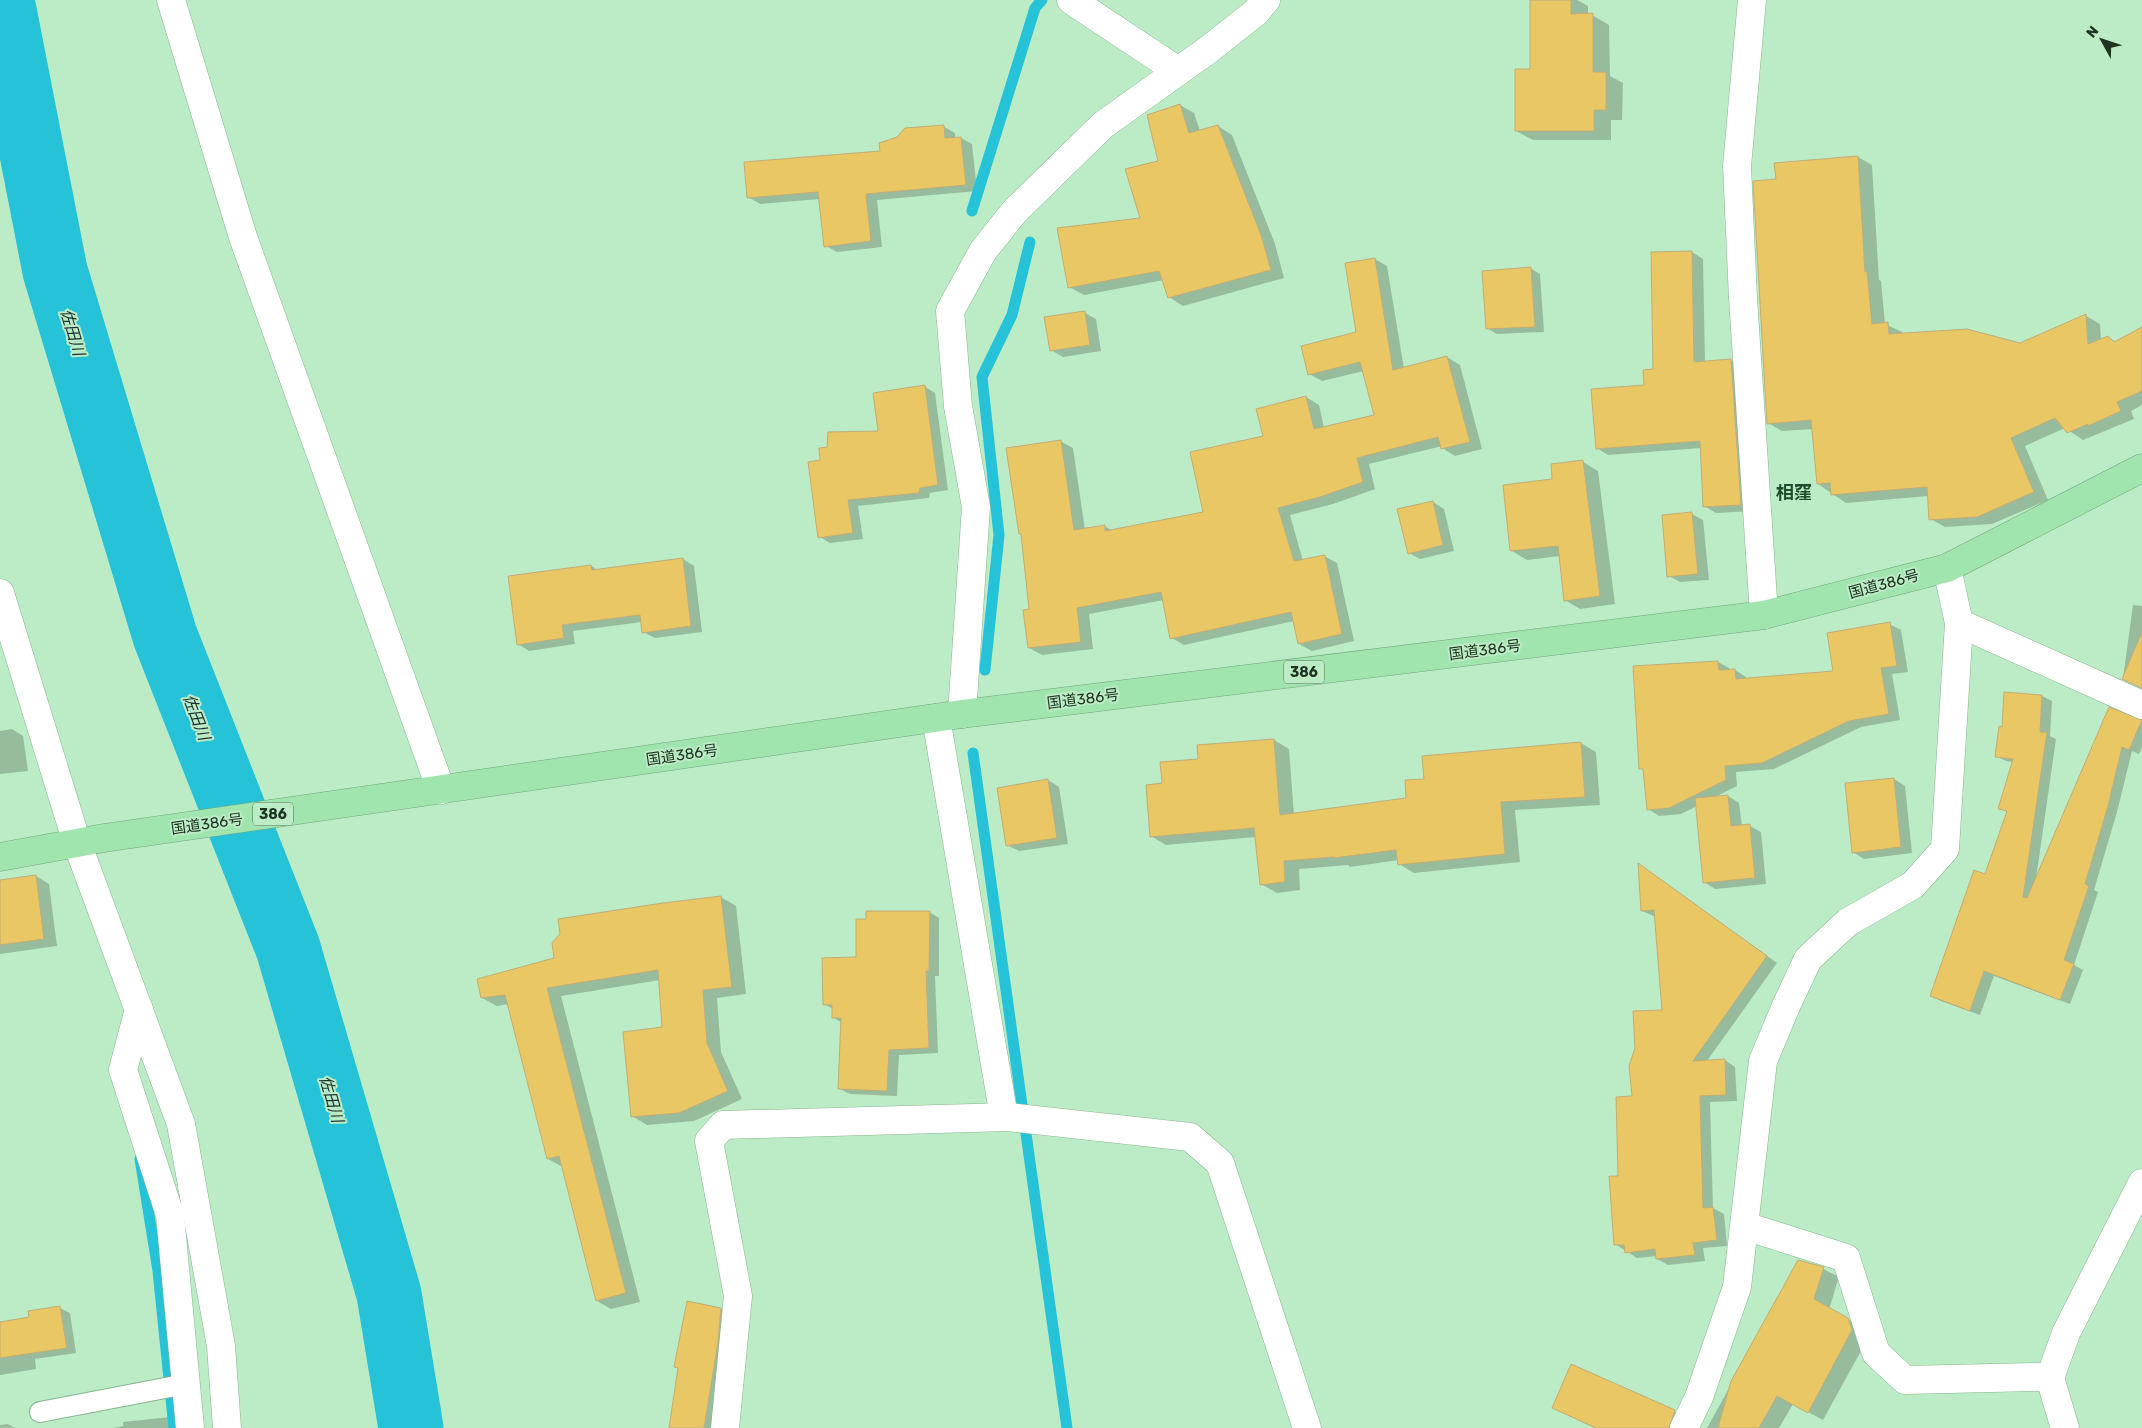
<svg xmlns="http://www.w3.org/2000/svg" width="2142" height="1428" font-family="Rubik,'Noto Sans JP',sans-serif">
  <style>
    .shadow { fill: #0003 }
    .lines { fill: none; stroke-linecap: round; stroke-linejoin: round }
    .stream { stroke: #25c2d8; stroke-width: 11 }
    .river { stroke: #25c2d8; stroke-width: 65 }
    .building { fill: #e9c765; stroke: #c0ad79 }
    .lane-casing { stroke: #87b590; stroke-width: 22 }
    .street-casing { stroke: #87b590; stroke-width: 29 }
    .secondary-casing { stroke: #87b590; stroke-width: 29 }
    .highway-casing { stroke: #73a67e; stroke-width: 29 }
    .lane { stroke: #fff; stroke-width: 20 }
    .street { stroke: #fff; stroke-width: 28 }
    .secondary { stroke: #fff; stroke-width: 28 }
    .highway { stroke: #a0e4ae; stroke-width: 28 }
    .labels { text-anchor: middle; stroke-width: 4; stroke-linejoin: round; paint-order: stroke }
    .shield { fill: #bcecc5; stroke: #4f6a54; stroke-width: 1 }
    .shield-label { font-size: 14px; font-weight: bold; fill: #203324 }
    .street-label { font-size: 15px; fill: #203324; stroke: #bcecc5 }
    .water-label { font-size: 16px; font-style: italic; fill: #1a3136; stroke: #bcecc5 }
    .quarter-label { font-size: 18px; font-weight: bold; fill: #204b2c; stroke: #bcecc5 }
  </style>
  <rect width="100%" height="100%" fill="#bcecc5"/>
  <!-- shadow -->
  <g class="shadow">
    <path d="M1531 0H1577L1588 6V15H1592L1609 25 1610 76 1623 83 1622 120H1611V140H1533L1516 131 1532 70Z"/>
    <path d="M1180 105 1194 113 1200 131 1218 126 1232 135 1275 244 1284 278 1183 306 1169 297 1164 280 1084 295 1069 287 1142 219 1159 161Z"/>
    <path d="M943 126 955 133V138H961L972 144 977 191 877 200 882 247 837 252 826 246 820 199 760 204 748 197 881 152Z"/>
    <path d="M1858 157 1872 165 1879 280 1881 281 1885 324 1902 332V334L2020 345 2086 316 2100 324 2101 340 2108 337 2116 342 2142 329V405L2131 411 2134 419 2083 440 2065 428 2025 446 2048 500 1992 524 1945 527 1931 519 1929 496 1846 503 1818 484 1813 429 1782 431 1768 423 1777 181Z"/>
    <path d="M1692 252 1703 259 1705 362 1731 360 1742 367 1752 511 1716 513 1704 506 1701 448 1608 455 1597 448 1645 386 1654 370Z"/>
    <path d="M1375 259 1387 266 1404 369 1447 357 1460 365 1482 449 1455 456 1442 448V446L1369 464 1375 489 1333 504 1290 515 1303 561 1324 556 1337 563 1354 641 1312 651 1299 644 1294 621 1184 645 1172 638 1164 600 1089 614 1093 649 1042 655 1029 648 1030 610 1060 441 1073 448 1085 530 1104 526 1113 531 1205 512 1265 437 1306 397 1319 405 1324 428 1376 416 1364 371 1322 381 1309 374 1358 333Z"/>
    <path d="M1530 268 1540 274 1544 332 1497 334 1487 328Z"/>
    <path d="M1085 313 1096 319 1101 351 1063 357 1051 350Z"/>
    <path d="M925 387 935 393 948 490 930 493 929 498 858 506 863 539 830 543 820 537 822 461 828 448 879 432Z"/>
    <path d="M1583 462 1598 471 1615 604 1580 609 1565 600 1560 556 1527 560 1512 551 1553 480Z"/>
    <path d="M1433 502 1444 509 1454 551 1420 559 1409 553Z"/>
    <path d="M1692 514 1703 520 1709 580 1680 582 1669 576Z"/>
    <path d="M683 559 694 566 702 632 655 638 643 632 642 622 573 631 575 644 529 651 518 644 591 566 598 570Z"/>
    <path d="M2133 605 2142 606V688L2123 678Z"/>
    <path d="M1889 624 1901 630 1908 672 1892 674 1900 720 1861 727 1774 769 1736 772 1737 786 1715 797 1728 796 1739 803 1742 826H1750L1761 832 1766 884 1715 889 1704 882 1697 806 1681 814 1659 816 1648 809 1645 771 1641 768 1718 662 1729 668V671L1735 670 1746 677V679L1835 672Z"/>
    <path d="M2005 694 2042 696 2052 701 2050 736 2056 739 2036 879 2110 709 2142 722V747L2139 754 2132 751 2117 812 2094 890 2098 892 2074 965 2083 970 2070 1004 1994 976 1980 1015 1941 1001 1931 996 1985 875 2008 812 2000 808 2013 762 2006 761 1996 756 2003 728Z"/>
    <path d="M12 729 23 736 28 771 0 774V731Z"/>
    <path d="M1274 740 1289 749 1294 815 1407 799 1425 780 1581 743 1596 752 1600 805 1515 810 1520 862 1414 873 1399 864V860L1350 867 1348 865 1299 869 1300 890 1277 893 1261 884 1256 837 1166 845 1151 836 1163 784 1199 761Z"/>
    <path d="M1894 779 1905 786 1912 853 1864 859 1853 852Z"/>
    <path d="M1048 780 1059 787 1068 844 1019 851 1007 845Z"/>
    <path d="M1649 871 1777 963 1707 1061 1725 1060 1735 1067 1737 1101 1710 1102 1713 1208 1724 1214 1727 1246 1703 1248 1705 1261 1668 1265 1657 1259V1256L1637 1258 1615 1244 1619 1177 1633 1097 1664 1011 1656 917 1642 911Z"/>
    <path d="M36 876 49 884 57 946 0 954V881Z"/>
    <path d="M721 897 736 906 746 994 717 998 721 1052 742 1099 694 1121 647 1125 632 1116 664 1028 660 980 561 996 640 1302 611 1309 597 1301 563 1167 548 1159 509 1004 497 1006 482 998 555 959Z"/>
    <path d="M929 912 939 918V976H935L938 1053 899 1055 897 1096 850 1094 840 1089 842 1023 833 1017V1009L824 1004 857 958Z"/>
    <path d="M1799 1262 1823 1269 1839 1277 1829 1309 1864 1328 1867 1340 1823 1420 1793 1404 1779 1428H1707Z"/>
    <path d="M60 1308 70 1313 76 1353 35 1359 36 1369 0 1375V1323L30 1318Z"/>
    <path d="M721 1309 732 1315 716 1428H670Z"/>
    <path d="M1553 1408H1668L1680 1415 1674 1428H1595Z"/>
    <path d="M170 1417 181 1423 182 1428H113L123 1426V1422Z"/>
    <path d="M8 1424 15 1428H0V1425Z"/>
  </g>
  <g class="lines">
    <!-- stream -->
    <g class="stream">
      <path d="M972 211 1035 8 1042 0"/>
      <path d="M985 670 999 535 982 377 1012 315 1030 242"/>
      <path d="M973 753 1067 1428"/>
      <path d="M140 1159 158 1271 174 1428"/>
    </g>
    <!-- river -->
    <path class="river" d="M2 0 55 271 165 636 288 948 389 1294 411 1428"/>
  </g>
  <!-- building -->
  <g class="building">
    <path d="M1530 0H1571V14L1593 13V72H1606V110H1594V131H1515V69H1530Z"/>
    <path d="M1180 104 1189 133 1218 125 1261 235 1271 270 1168 298 1159 271 1068 288 1057 228 1140 218 1125 169 1158 161 1147 115Z"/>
    <path d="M944 125 945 138 961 137 966 185 866 194 871 241 824 247 818 192 747 198 744 162 880 151 879 143 897 137 905 128Z"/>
    <path d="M1858 156 1865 272 1867 271 1872 324 1888 322 1889 334 1967 329 2020 343 2086 314 2088 344 2108 336 2114 342 2142 327V391L2117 402 2121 411 2088 426V424L2067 433 2055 418 2011 438 2034 492 1977 517 1929 520 1927 487 1831 495 1830 483 1817 484 1811 420 1767 424 1753 181 1776 179 1774 163Z"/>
    <path d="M1692 251 1694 362 1731 359 1741 505 1703 507 1700 441 1596 449 1591 389 1644 385 1643 370 1653 369 1651 252Z"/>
    <path d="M1375 258 1393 370 1447 356 1470 442 1441 449 1438 437 1357 458 1363 482 1320 497 1278 508 1294 561 1325 555 1342 634 1298 644 1291 612 1170 639 1161 592 1077 608 1081 642 1028 648 1023 610 1029 609 1021 534H1019L1006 448 1061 440 1074 530 1105 525V531L1203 512 1190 452 1263 436 1256 409 1306 396 1314 429 1374 415 1360 362 1308 375 1301 346 1356 332 1345 263Z"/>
    <path d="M1531 267 1535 327 1486 329 1482 271Z"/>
    <path d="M1085 311 1090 345 1050 351 1044 317Z"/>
    <path d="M925 385 938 485 920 488 919 493 848 500 853 533 818 538 808 462 820 460 819 448 827 447 828 432 878 431 873 393Z"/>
    <path d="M1583 460 1600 596 1564 601 1558 546 1510 551 1503 485 1552 479 1551 464Z"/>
    <path d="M1433 501 1443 545 1408 554 1397 509Z"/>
    <path d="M1692 512 1698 574 1667 577 1662 515Z"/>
    <path d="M683 558 691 626 642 633 640 615 562 625 564 638 517 645 508 576 591 565 592 570Z"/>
    <path d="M1890 622 1897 666 1881 668 1889 714 1849 721 1762 763 1725 766 1726 780 1669 808 1647 810 1643 769H1639L1633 666 1718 661 1719 670 1735 669 1736 679 1833 671 1827 633Z"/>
    <path d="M2142 632V688L2122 679Z"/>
    <path d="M2004 692 2042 695 2040 732H2047L2023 897 2027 898 2109 707 2142 720 2129 750 2122 747 2108 806 2085 884 2089 886 2064 960 2074 964 2060 1000 1984 971 1970 1011 1930 996 1974 870 1985 874 2007 811 1998 809 2013 759 1995 757 1999 726 2002 727Z"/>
    <path d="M1274 739 1280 815 1406 798 1405 780 1424 779 1422 756 1581 742 1585 797 1501 802 1505 854 1398 865 1396 850 1334 858V857L1284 861 1285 882 1260 885 1254 828 1150 837 1146 785 1162 783 1160 762 1198 759 1197 745Z"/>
    <path d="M1894 778 1901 847 1852 853 1845 783Z"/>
    <path d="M1048 779 1057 838 1006 846 997 788Z"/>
    <path d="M1728 795 1731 826 1750 824 1755 878 1703 883 1695 798Z"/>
    <path d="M1638 863 1767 956 1693 1061 1725 1059 1726 1095 1700 1096 1703 1208 1713 1207 1717 1240 1693 1243 1695 1255 1656 1259 1655 1249 1625 1253 1624 1245H1614L1609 1176H1618L1616 1097 1632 1096 1629 1066 1635 1048 1633 1011 1662 1010 1654 910 1641 911Z"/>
    <path d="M36 875 44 939 0 945V880Z"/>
    <path d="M721 896 732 987 703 990 707 1043 728 1091 679 1113 631 1117 623 1032 662 1027 658 970 547 988 626 1293 596 1301 559 1156 547 1159 505 995 481 998 477 979 554 958 552 943 560 934 558 919 663 903Z"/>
    <path d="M866 911H930L929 971H926L929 1048 889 1050 887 1091 838 1089 841 1018H832V1005H823L822 958 856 957V919H866Z"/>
    <path d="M1798 1260 1824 1267 1814 1299 1848 1318 1852 1330 1808 1413 1777 1396 1759 1428H1718L1731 1381Z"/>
    <path d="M687 1301 721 1308 718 1342 704 1428H669L678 1368 674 1367Z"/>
    <path d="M60 1306 67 1348 0 1358V1322L29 1317 28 1311Z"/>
    <path d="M1571 1364 1675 1410 1669 1428H1596L1552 1408Z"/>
  </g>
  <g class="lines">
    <defs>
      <path id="lane" d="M40 1412 186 1384"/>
      <g id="street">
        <path d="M171 0 243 237 441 790"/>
        <path d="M1071 0 1178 71"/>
        <path d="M1752 0 1737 166 1743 298 1764 615"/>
        <path d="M1959 623 2142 705"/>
        <path d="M962 714 976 507 958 406 950 311 983 251 1014 212 1103 125 1208 50 1256 12 1266 0"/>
        <path d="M936 718 1004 1117"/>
        <path d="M139 1009 123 1070 170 1215 190 1428"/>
        <path d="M1745 1226 1846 1258 1876 1353 1905 1380 2038 1377"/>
        <path d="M725 1428 738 1296 709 1141 723 1125 1008 1117 1190 1137 1220 1163 1307 1428"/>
        <path d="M1684 1428 1699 1397 1737 1287 1763 1061 1786 1006 1808 959 1848 922 1913 885 1945 849 1959 623 1947 568"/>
        <path d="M2065 1428 2050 1378 2066 1333 2142 1183"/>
      </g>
      <path id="secondary" d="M0 593 77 843 181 1124 221 1346 227 1428"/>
      <path id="highway" d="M0 857 104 838 962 714 1764 615 1947 568 2142 468"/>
    </defs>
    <!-- lane casing -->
    <use href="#lane" class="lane-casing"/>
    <!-- street casing -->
    <use href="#street" class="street-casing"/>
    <!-- secondary casing -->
    <use href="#secondary" class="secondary-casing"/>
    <!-- highway casing -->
    <use href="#highway" class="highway-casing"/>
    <!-- lane -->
    <use href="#lane" class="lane"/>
    <!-- street -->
    <use href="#street" class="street"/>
    <!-- secondary -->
    <use href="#secondary" class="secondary"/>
    <!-- highway -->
    <use href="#highway" class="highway"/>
  </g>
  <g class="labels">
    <!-- shield labels -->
    <g class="shield">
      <rect x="1284" y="660.5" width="40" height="23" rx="4"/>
      <rect x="253" y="802.5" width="40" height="23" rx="4"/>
    </g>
    <g class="shield-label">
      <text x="1304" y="677">386</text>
      <text x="273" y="819">386</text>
    </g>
    <!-- street labels -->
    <g class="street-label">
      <text transform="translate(1884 584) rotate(-15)" y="5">国道386号</text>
      <text transform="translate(1485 650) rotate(-7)" y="5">国道386号</text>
      <text transform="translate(1083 699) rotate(-7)" y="5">国道386号</text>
      <text transform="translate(682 755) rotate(-8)" y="5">国道386号</text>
      <text transform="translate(207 824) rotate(-8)" y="5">国道386号</text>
    </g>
    <!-- water labels -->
    <g class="water-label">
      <text transform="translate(73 332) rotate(73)" y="6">佐田川</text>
      <text transform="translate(197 717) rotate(69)" y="6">佐田川</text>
      <text transform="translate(332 1099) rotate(74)" y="6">佐田川</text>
    </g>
    <!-- quarter labels -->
    <g class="quarter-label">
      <text x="1794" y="499">相窪</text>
    </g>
  </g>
  <!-- north arrow -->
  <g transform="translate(2102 40) rotate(310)" stroke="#bcecc5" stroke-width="4" paint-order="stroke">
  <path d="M0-4L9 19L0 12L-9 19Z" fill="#203324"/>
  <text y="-8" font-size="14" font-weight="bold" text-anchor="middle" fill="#203324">N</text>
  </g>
</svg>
